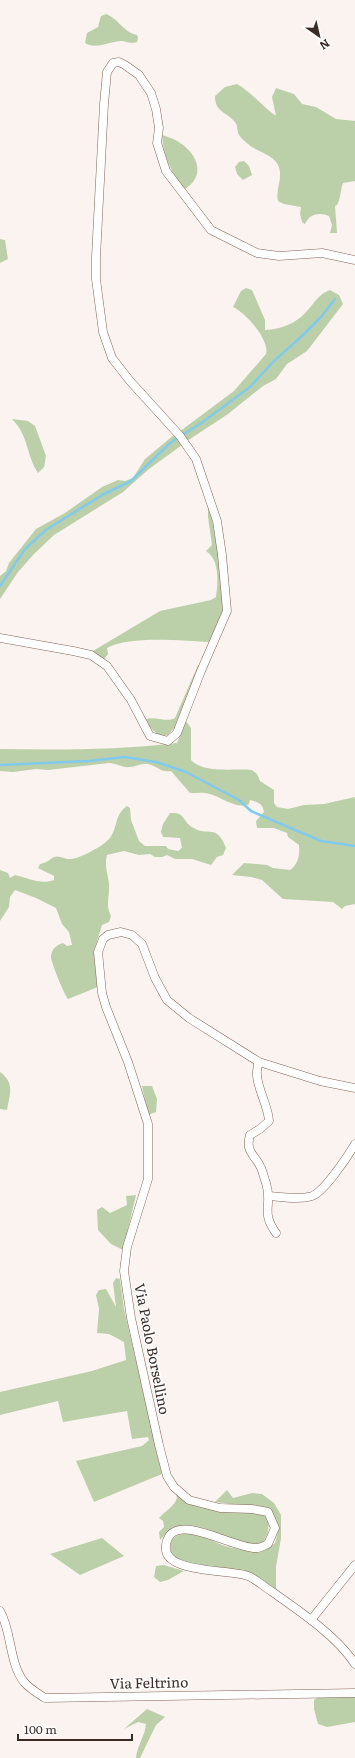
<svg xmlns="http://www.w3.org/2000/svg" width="355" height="1758" font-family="Literata,serif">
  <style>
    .green { fill: #bbcfa9 }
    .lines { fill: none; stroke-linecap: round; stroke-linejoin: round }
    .stream { stroke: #80caed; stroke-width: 2.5 }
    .minor-casing { stroke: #846459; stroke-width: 9 }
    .minor { stroke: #fff; stroke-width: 8 }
    .labels { text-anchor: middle; stroke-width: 3; stroke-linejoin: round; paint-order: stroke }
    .street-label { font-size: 14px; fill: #3a2c27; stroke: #fff }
  </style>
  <rect width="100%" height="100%" fill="#fbf3f0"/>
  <!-- green -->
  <g class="green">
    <path d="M106 14C119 19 123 32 137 35L138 38 137 42C131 44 128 42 122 41 110 41 96 50 85 43L87 33 98 27 101 16Z"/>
    <path d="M237 84C252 93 262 106 276 116L272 97 276 88 294 94 302 104 316 107 336 119 355 121V181L343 183C340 191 341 198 337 205L335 206 337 233H330L332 225 329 216C323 213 314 213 309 218 307 220 306 222 305 224L302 222 300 214 301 207 284 204 278 201C275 189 284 177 278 165 273 154 257 152 248 144 245 142 239 136 238 133 237 128 238 125 234 121 225 111 215 112 215 96L225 87Z"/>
    <path d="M162 135C168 137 175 139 180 143 199 155 206 178 183 190 172 172 163 156 162 135Z"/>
    <path d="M244 161 249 166 252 175 243 180 237 174 235 167 239 162Z"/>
    <path d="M0 239 5 240 8 259 0 263Z"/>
    <path d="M246 288 252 290 265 320V330C281 329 296 324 307 311 314 303 319 294 330 290L339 295 343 304 307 351 287 364 276 379 263 386 228 414 187 441 179 432 234 391 266 354C270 340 245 312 233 307L241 291Z"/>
    <path d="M12 419 28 421 35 426 46 456 44 467 38 473C26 455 29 436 12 419Z"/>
    <path d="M174 435 182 445 149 469 123 492 54 535 34 554 18 572 0 599V576L6 571 9 563 36 529 65 513 102 487 118 480 125 481 133 478 145 459Z"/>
    <path d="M208 496 219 560 224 611 211 642C184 641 130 635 107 648L108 654 103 661 94 654 93 651 160 611 211 600 216 597C218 582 220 560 206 551L212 545 208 517Z"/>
    <path d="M198 665H201L178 724 168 735C157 738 151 728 145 721L146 719C156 716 166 723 175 718Z"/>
    <path d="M186 721 191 728V760C204 774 234 768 252 770L257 774 260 781 274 790V803L277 807 288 809 304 805 324 804 355 797V904L345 906 342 909 333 902 283 899 262 880 251 877 232 875 244 863 267 865 273 868 290 870C298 864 300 856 299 845L288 837 287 833 274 828H257L256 821 264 812C263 803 257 802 250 800L249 804C237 810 221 797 210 794 204 792 197 793 190 793L171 771C161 773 157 766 148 764 142 763 136 767 130 767 122 768 116 763 109 763L48 770 36 769 13 772 0 771V749C59 750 118 750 177 743Z"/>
    <path d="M127 806 130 808 131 820 139 841 145 846H166L168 849 178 851 182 848 180 838 163 837 161 832 163 824 170 813C186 812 182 821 192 827 208 838 216 822 226 848L223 855 217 857 211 865 192 859H175L167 855 162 857H155L150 854 139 855 124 851 107 855C104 866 108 874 109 884 110 896 105 905 111 916L109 922 102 925 94 951 98 987 68 999C64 994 50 960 51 956 52 949 56 945 63 943L67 946 72 945 69 932 62 924 56 908 36 898 15 890 10 897 9 907 0 921V870L8 873 10 878 15 875C28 878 41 885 54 880V876L38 868 40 864C48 862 49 860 54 857 60 855 64 859 69 859 78 860 105 845 110 838 118 827 114 815 127 806Z"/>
    <path d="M0 1072C15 1083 10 1094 7 1110L0 1109Z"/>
    <path d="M142 1086H152L157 1099 156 1112 148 1115Z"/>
    <path d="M136 1195 123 1250 111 1244 98 1230 97 1210 102 1207 110 1213 127 1205 126 1196Z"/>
    <path d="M116 1278 120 1279 124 1309 162 1474 94 1502 76 1461 142 1446 149 1440 148 1437 132 1439 127 1411 63 1422 58 1401 0 1415V1392L92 1371 126 1360 124 1342 109 1334 97 1333 99 1309 96 1295 99 1290 106 1289 116 1307 113 1283Z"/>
    <path d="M227 1490 233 1498 252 1493 262 1494 274 1503 281 1515V1538L276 1567V1589L255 1577 182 1562 172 1555C170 1546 169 1539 179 1535 196 1529 209 1541 225 1546 233 1548 245 1551 253 1551 260 1551 270 1548 275 1543L279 1529 273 1514 259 1507 215 1502Z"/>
    <path d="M176 1494 215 1511 254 1512 266 1515C270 1525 269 1531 264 1541 247 1554 202 1519 180 1526 171 1529 166 1534 160 1540L159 1532 164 1527 163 1521 159 1518C165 1511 175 1506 177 1498Z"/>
    <path d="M102 1538 124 1556 80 1575 50 1554Z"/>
    <path d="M164 1565 184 1571 168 1580 160 1582 154 1577 156 1566Z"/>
    <path d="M319 1697H355V1722L327 1727 318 1724 314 1709V1700Z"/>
    <path d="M147 1709 165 1717 156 1725 140 1758H136C137 1746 145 1736 146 1724L138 1722 124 1729Z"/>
  </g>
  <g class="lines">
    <!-- stream -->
    <g class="stream">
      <path d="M182 435 200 424 250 387 273 362 302 336 321 317 335 299"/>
      <path d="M0 586 25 549 46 530 102 495 131 481 169 444 176 439"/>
      <path d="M0 765 89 761 125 757 156 762 186 772 239 800 251 811 321 841 355 846"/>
    </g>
    <defs>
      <g id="minor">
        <path d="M0 638 73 651 91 655 107 666 131 700 150 736 168 741 177 733 201 671 227 611 222 555 217 521 196 459 180 436 130 381 112 358 103 332 96 279V257L104 104 107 72 113 63 119 62 125 65 139 75 151 93 156 109 159 128 157 143 166 171 211 230 257 253 279 256 322 253 355 260"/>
        <path d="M259 1062C251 1080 268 1102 269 1121L260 1129 250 1135C245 1153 255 1154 261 1168 263 1172 264 1178 266 1183 273 1205 260 1211 276 1233"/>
        <path d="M355 1088 320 1081 259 1062 189 1018 167 1000 155 978 142 944 132 935 121 932 108 935 103 939 98 952 102 993 106 1007 128 1062 148 1124V1179L127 1247 124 1271 131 1318 159 1445 167 1476 174 1487 189 1500 220 1508 252 1509 268 1512 275 1528 268 1544C265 1545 260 1548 257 1548 235 1549 186 1517 170 1535 168 1538 166 1543 166 1546 162 1574 232 1569 248 1576 256 1579 263 1586 271 1591 298 1610 337 1636 355 1664"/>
        <path d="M269 1196C282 1197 299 1200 312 1196 324 1192 348 1156 355 1144"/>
        <path d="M0 1611C12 1632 9 1663 24 1682 30 1689 37 1693 45 1698L355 1693"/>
        <path d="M311 1620 355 1565"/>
      </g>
    </defs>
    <!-- minor casing -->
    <use href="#minor" class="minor-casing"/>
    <!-- minor -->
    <use href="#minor" class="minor"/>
  </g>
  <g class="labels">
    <!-- street labels -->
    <g class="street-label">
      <text transform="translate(152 1349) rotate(79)" y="5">Via Paolo Borsellino</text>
      <text transform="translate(149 1683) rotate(-1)" y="5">Via Feltrino</text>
    </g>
  </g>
  <!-- north arrow -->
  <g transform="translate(319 36) rotate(146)" stroke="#ffffff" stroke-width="3" paint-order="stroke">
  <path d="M0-3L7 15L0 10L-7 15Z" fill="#3a2c27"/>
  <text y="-6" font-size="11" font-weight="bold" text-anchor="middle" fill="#3a2c27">N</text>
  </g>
  <!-- scale -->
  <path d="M18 1734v6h114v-6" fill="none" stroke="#3a2c27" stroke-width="2"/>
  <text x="24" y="1734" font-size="12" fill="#3a2c27" stroke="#ffffff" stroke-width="3" paint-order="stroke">100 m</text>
</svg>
